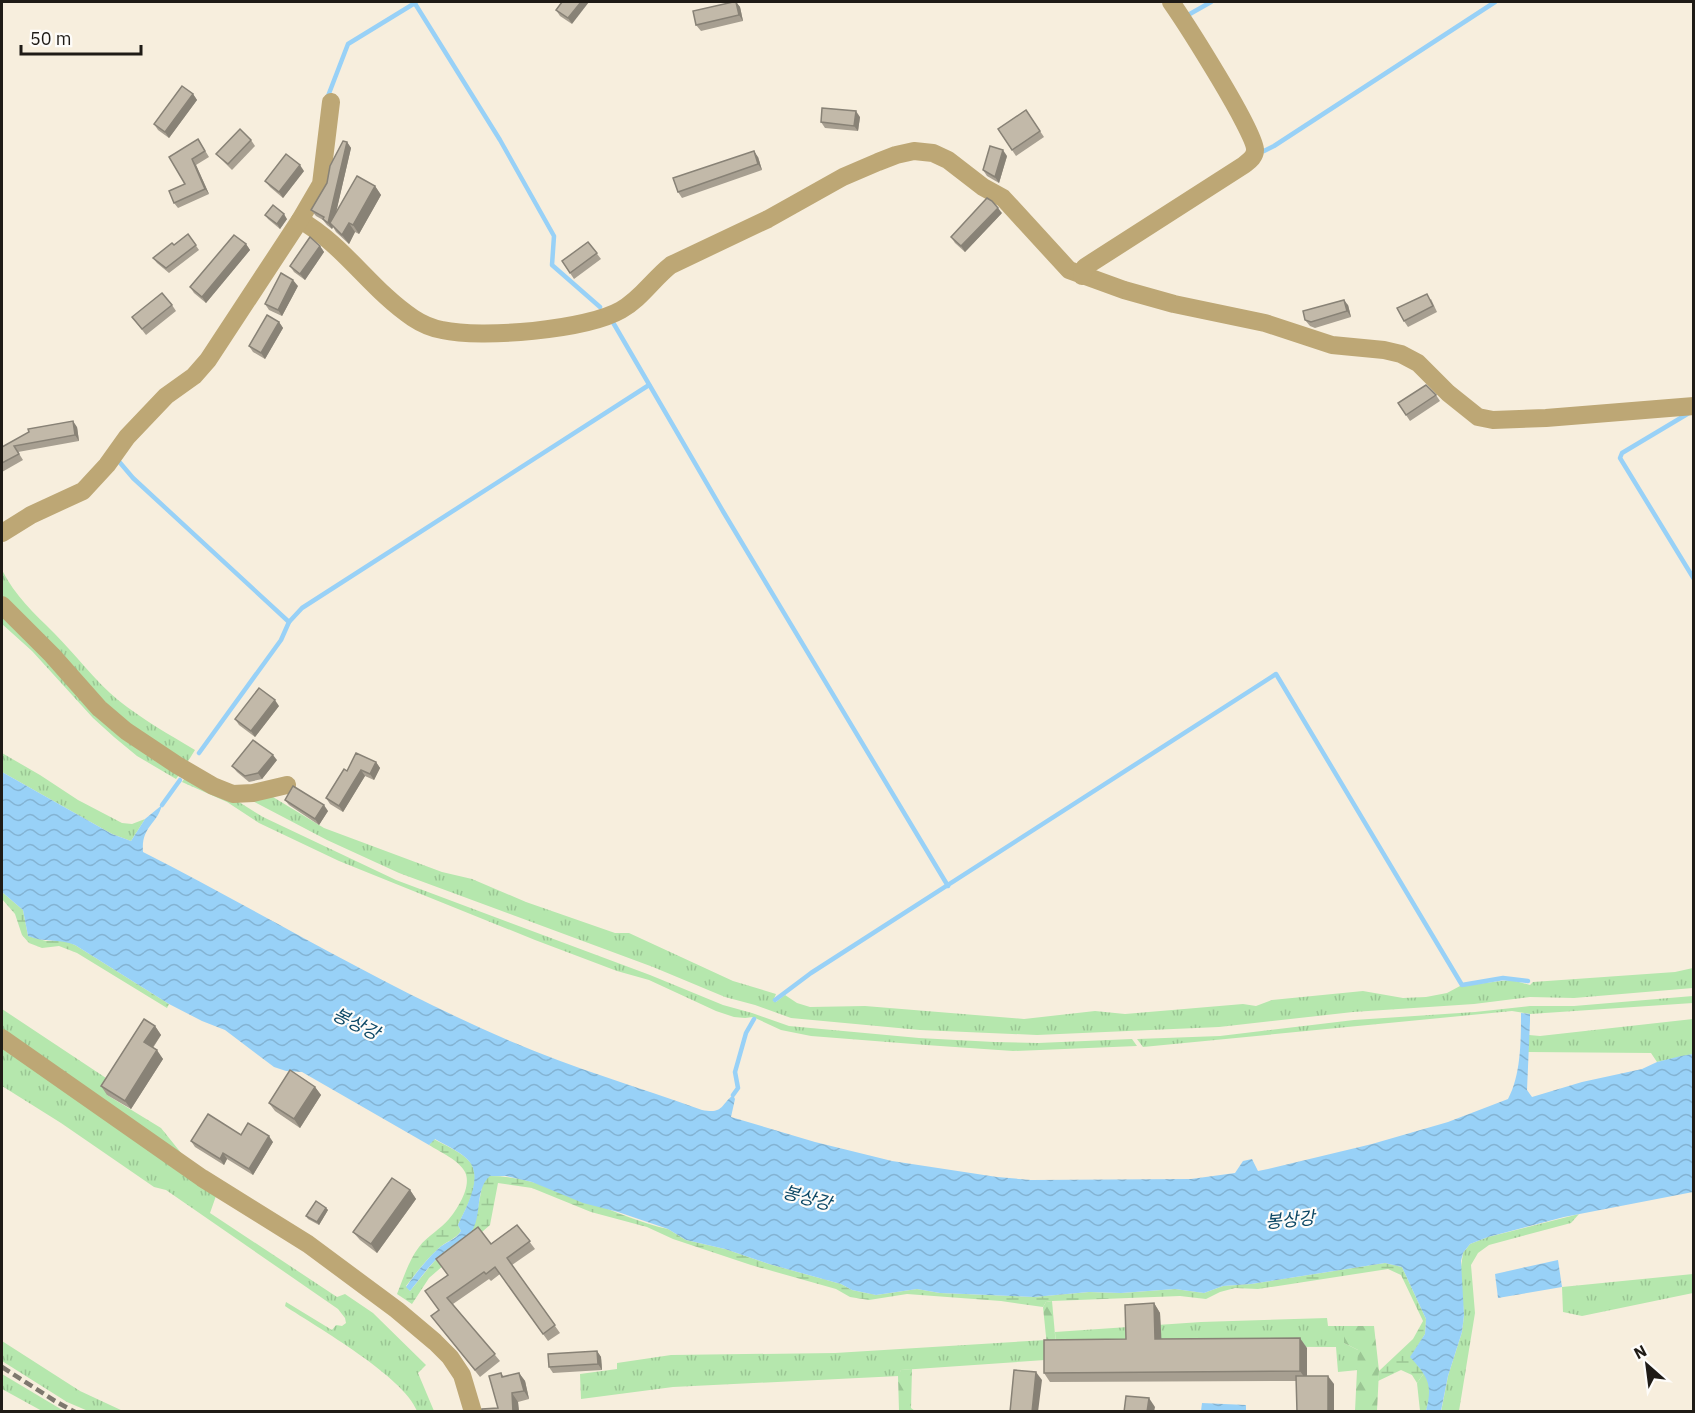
<svg xmlns="http://www.w3.org/2000/svg" width="1695" height="1413" font-family="'IBM Plex Sans','Noto Sans KR',sans-serif">
  <style>
    .grass { fill: url(#grass-tufts) }
    .forest { fill: url(#forest-firs) }
    .wetland { fill: url(#wetland-marsh) }
    .water { fill: url(#water-waves) }
    .lines { fill: none; stroke-linecap: round; stroke-linejoin: round }
    .stream { stroke: #98d1f7; stroke-width: 4.5 }
    .minor { stroke: #bda775; stroke-width: 18 }
    .rail { stroke: #7e786e; stroke-width: 4.5; stroke-dasharray: 9 4.5; stroke-linecap: butt }
    .wall { fill: #a79f91 }
    .shaded-wall { fill: #888276 }
    .building { fill: #c2b9a9; stroke: #888276; stroke-width: 1.5 }
    .labels { text-anchor: middle; stroke-width: 4.5; stroke-linejoin: round; paint-order: stroke }
    .water-label { font-size: 18px; font-style: italic; fill: #0c4866; stroke: #fefcf9 }
  </style>
  <defs>
    <pattern id="grass-tufts" width="24" height="20" patternUnits="userSpaceOnUse" patternTransform="scale(1.5)"><rect width="24" height="20" fill="#b5e7ad"/><path d="M3 7l-1-3M5 7V3M7 7l1-3M15 17l-1-3M17 17v-4M19 17l1-3" fill="none" stroke="#9bc694"/></pattern>
    <pattern id="forest-firs" width="22" height="20" patternUnits="userSpaceOnUse" patternTransform="scale(1.5)"><rect width="22" height="20" fill="#b5e7ad"/><path d="M5 1l3.5 6h-7zM16 11l3.5 6h-7z" fill="#9bc694"/></pattern>
    <pattern id="wetland-marsh" width="20" height="14" patternUnits="userSpaceOnUse" patternTransform="scale(1.5)"><rect width="20" height="14" fill="#b5e7ad"/><path d="M1 5h8M5 5V1M11 12h8M15 12V8" fill="none" stroke="#9bc694"/></pattern>
    <pattern id="water-waves" width="16" height="10" patternUnits="userSpaceOnUse" patternTransform="scale(1.5)"><rect width="16" height="10" fill="#98d1f7"/><path d="M0 5q4-4 8 0t8 0" fill="none" stroke="#83b3d3"/></pattern>
  </defs>
  <rect width="100%" height="100%" fill="#f7eedd"/>
  <!-- grass -->
  <g class="grass">
    <path d="M2 570C15 596 34 613 54 633 76 655 94 680 118 700 142 719 168 734 195 750L185 766 127 728 2 600Z"/>
    <path d="M2 609 182 771 176 779 137 756 114 737 93 718 32 651 2 624Z"/>
    <path d="M2 753 40 775 78 800 122 823 132 824 145 819 131 841 112 834 2 772Z"/>
    <path d="M187 775 231 797 263 817 396 880 650 975 723 1005 752 1013 789 1026 919 1038 994 1042 1038 1043 1132 1039 1137 1046 1013 1051 926 1045 811 1036 781 1030 753 1017 745 1018 734 1017 716 1011 649 980 617 971 535 940 339 861 259 823 227 802 182 782Z"/>
    <path d="M268 794 324 828 442 872 472 879 526 902 615 933H629L733 981 776 994 773 1001 776 1002 785 995 797 1003 810 1007 865 1006 1024 1019 1095 1011 1125 1014 1243 1004 1256 1006 1272 1000 1363 991 1403 998 1426 997 1447 993 1460 986 1501 981 1512 980 1530 985 1533 982 1675 972 1693 968V988L1574 998 1530 997 1474 1004 1353 1012 1219 1027 1037 1035 920 1030 791 1018 755 1005 725 997 653 967 399 873 327 840 243 796Z"/>
    <path d="M1693 996V1003L1530 1014 1512 1011 1143 1047 1137 1039 1220 1036 1354 1020 1475 1012 1530 1006H1574Z"/>
    <path d="M2 1009 109 1080 107 1095 161 1128 190 1164 2 1033Z"/>
    <path d="M1693 1019V1054L1657 1062 1651 1053 1528 1052 1529 1035 1540 1036Z"/>
    <path d="M2 1048 216 1196 210 1213 337 1297 345 1294 373 1313 426 1365 418 1373 434 1411H417C403 1376 318 1328 285 1306L286 1302 332 1330 336 1325 342 1326 346 1323 345 1318 338 1309 166 1190 154 1187 61 1123 2 1086Z"/>
    <path d="M1579 1214 1571 1223 1489 1245 1478 1253 1471 1265 1475 1313 1459 1411 1441 1412 1448 1376 1462 1332 1464 1315 1460 1274 1463 1253 1470 1244 1488 1237Z"/>
    <path d="M1693 1274V1293L1582 1316 1563 1312 1562 1287Z"/>
    <path d="M1327 1318 1328 1326H1344V1343L1358 1350V1370L1338 1372 1336 1347 1056 1346 1055 1332 1201 1322Z"/>
    <path d="M1046 1340 1045 1360 901 1370 899 1376 673 1387 581 1399 580 1374 617 1369V1363L671 1355 835 1353Z"/>
    <path d="M2 1341 80 1391 123 1411H88L67 1402 2 1361Z"/>
    <path d="M1424 1373C1432 1385 1430 1398 1426 1411H1420L1417 1383Z"/>
    <path d="M2 1374 64 1411H42L2 1389Z"/>
  </g>
  <!-- forest -->
  <g class="forest">
    <path d="M1052 1301 1056 1346H1047L1043 1307 1046 1302Z"/>
    <path d="M1344 1326H1374L1379 1371 1377 1411H1355L1358 1350 1344 1343Z"/>
    <path d="M912 1369 911 1408 915 1411H899L898 1376 901 1370Z"/>
  </g>
  <!-- wetland -->
  <g class="wetland">
    <path d="M2 892 23 910 28 936 46 941 63 940 75 945 169 1004 167 1008 77 953 59 946 42 948 29 943 22 935 15 914 2 899Z"/>
    <path d="M434 1139C444 1145 459 1151 467 1159 486 1176 466 1207 458 1225L461 1231C456 1239 445 1242 438 1249 426 1260 416 1273 406 1286L410 1291C427 1271 440 1249 465 1239L477 1213 483 1181 490 1176C549 1176 610 1216 668 1229L686 1240 725 1249 769 1264 841 1284 852 1290 876 1295 917 1289 940 1293 1034 1297 1089 1292 1121 1293 1175 1289 1204 1293 1223 1286 1251 1284 1385 1263 1402 1267 1426 1319 1425 1334 1411 1357 1424 1373 1417 1383 1412 1375 1401 1370 1378 1381 1379 1371 1413 1339 1423 1321 1401 1275 1388 1269 1258 1289 1235 1288 1220 1292 1206 1299 1180 1296 1052 1301 1046 1302 1043 1307 1001 1301 907 1294 869 1300 850 1297 836 1289 751 1265 673 1239 647 1227 591 1212 532 1188 498 1183 490 1225 429 1278 412 1304 397 1294C403 1279 409 1260 419 1247 427 1236 441 1229 449 1219 458 1208 472 1186 465 1172 459 1160 440 1152 429 1145Z"/>
  </g>
  <!-- water -->
  <g class="water">
    <path d="M2 772 112 834 131 841 145 819 162 805C157 825 141 826 143 852 265 914 384 987 510 1041 573 1068 638 1087 702 1110 723 1114 720 1106 733 1095L735 1099 731 1117 815 1142 892 1161 997 1177 1031 1180 1191 1179 1235 1173 1243 1161 1252 1159 1258 1171 1268 1169 1372 1144 1448 1122 1508 1099C1521 1075 1521 1041 1521 1013L1530 1014V1021L1527 1090 1532 1097 1582 1082 1642 1069 1657 1062 1681 1056 1693 1054V1192L1564 1217 1488 1237 1470 1244 1463 1253 1461 1261 1464 1315 1462 1332 1448 1376 1441 1411H1426C1433 1384 1428 1377 1410 1357L1425 1334 1426 1319 1402 1267 1385 1263 1251 1284 1223 1286 1204 1293 1175 1289 1121 1293 1089 1292 1034 1297 940 1293 917 1289 876 1295 852 1290 841 1284 769 1264 725 1249 686 1240 668 1229 618 1212 583 1203 532 1182 506 1176H490C475 1189 482 1212 473 1229 468 1239 460 1240 452 1246 435 1257 423 1275 410 1291L406 1287C416 1273 426 1260 438 1249 445 1242 456 1240 461 1231L458 1225C466 1207 485 1176 467 1159 459 1151 445 1145 435 1139L429 1145 302 1072 286 1071 274 1067 225 1030 202 1021 169 1004 75 945C59 938 44 943 28 936L23 910 2 892Z"/>
    <path d="M1558 1260 1562 1287 1498 1298 1495 1274Z"/>
    <path d="M1202 1403 1246 1405V1411H1201Z"/>
  </g>
  <g class="lines">
    <!-- stream -->
    <g class="stream">
      <path d="M414 2 500 140 554 236 552 265 600 307"/>
      <path d="M1188 15 1211 2"/>
      <path d="M328 96 348 44 415 3"/>
      <path d="M1259 148 1264 151 1274 146 1495 2"/>
      <path d="M611 319 724 513 948 886"/>
      <path d="M1689 413 1622 453 1620 458 1694 579"/>
      <path d="M116 458 133 478 289 622"/>
      <path d="M199 753 281 640 289 622 302 608 649 385"/>
      <path d="M162 805 180 780"/>
      <path d="M775 1000 811 973 1276 674 1462 985 1503 978 1528 981"/>
      <path d="M733 1095 738 1088 735 1072 746 1033 754 1019"/>
    </g>
    <!-- minor -->
    <g class="minor">
      <path d="M300 220C344 245 371 290 413 318 422 324 431 328 442 330 482 339 586 330 621 310 641 299 653 279 671 265L768 219 843 177 878 162 896 155 914 151 933 153 948 160 983 187 1003 198 1069 270 1124 290 1174 304 1265 323 1332 345 1384 350 1401 354 1418 363 1448 393 1478 417 1493 420 1546 418 1694 406"/>
      <path d="M1082 276 1085 267 1244 165C1249 161 1255 157 1255 150 1256 133 1185 22 1171 2"/>
      <path d="M2 533 31 515 83 491 107 465 127 437 166 396 194 376 208 360 300 220 321 184 331 102"/>
      <path d="M2 605 52 655 99 708 126 731 177 765 213 786 233 794 253 793 287 785"/>
      <path d="M2 1038 202 1178 308 1244 397 1310 435 1342 450 1357 462 1375 473 1412"/>
    </g>
    <!-- rail -->
    <path class="rail" d="M2 1367 55 1401 75 1412"/>
  </g>
  <!-- wall -->
  <g class="wall">
    <path d="M562 2 572 24 560 16 556 10Z"/>
    <path d="M736 2 740 7 743 21 701 31 696 25Z"/>
    <path d="M193 94 197 100 169 138 158 130 154 124Z"/>
    <path d="M1026 110 1044 137 1016 156 998 129Z"/>
    <path d="M860 117 858 131 825 128 821 122Z"/>
    <path d="M198 139 209 157 196 165 209 194 178 208 174 203 185 184Z"/>
    <path d="M251 140 255 146 232 170 216 154Z"/>
    <path d="M347 142 351 148 336 212 375 186 381 195 359 234 355 232 349 244 336 232 333 227 332 229 327 225 323 220 316 216 311 210 327 183Z"/>
    <path d="M1007 156 999 183 987 176 983 170Z"/>
    <path d="M758 157 762 170 682 198 678 192Z"/>
    <path d="M304 171 283 198 270 187 265 181Z"/>
    <path d="M1002 213 965 252 955 243 951 237Z"/>
    <path d="M265 215 287 219 280 229 268 219Z"/>
    <path d="M188 234 199 250 169 273 157 263 153 258 174 245Z"/>
    <path d="M588 242 601 259 574 279 562 261Z"/>
    <path d="M246 244 250 250 206 303 194 293 190 287Z"/>
    <path d="M320 246 324 252 305 280 294 272 290 266Z"/>
    <path d="M298 286 282 316 269 310 265 304Z"/>
    <path d="M1431 299 1437 312 1408 327 1404 321Z"/>
    <path d="M172 305 176 311 146 335 132 317Z"/>
    <path d="M1348 305 1351 317 1315 328 1310 326 1305 320Z"/>
    <path d="M279 322 283 328 265 359 253 352 249 346Z"/>
    <path d="M1436 395 1440 401 1410 421 1398 403Z"/>
    <path d="M77 427 79 441 18 452 23 460 2 472V447L29 432Z"/>
    <path d="M279 706 255 737 239 725 235 719Z"/>
    <path d="M277 760 262 779 249 782 237 772 232 766Z"/>
    <path d="M376 762 380 768 374 780 365 776 343 812 330 804 326 798 347 771Z"/>
    <path d="M285 800 328 811 319 825 289 805Z"/>
    <path d="M155 1026 161 1035 153 1048 163 1059 131 1109 107 1095 101 1086Z"/>
    <path d="M315 1087 321 1095 300 1128 275 1111 269 1103Z"/>
    <path d="M241 1135 273 1142 253 1175 227 1159 224 1165 195 1147 191 1141Z"/>
    <path d="M410 1190 416 1199 377 1253 360 1240 353 1232Z"/>
    <path d="M326 1208 328 1210 319 1225 308 1219 306 1216Z"/>
    <path d="M517 1225 535 1249 512 1265 560 1333 548 1341 500 1274 491 1281 489 1279 453 1304 500 1361 480 1377 431 1316 439 1310 448 1275Z"/>
    <path d="M1154 1303 1160 1313 1161 1339 1307 1348V1376L1334 1384V1412H1297V1381L1050 1382 1044 1373 1126 1339Z"/>
    <path d="M597 1351 601 1357 602 1370 553 1373 549 1367Z"/>
    <path d="M501 1373 504 1377 519 1373 525 1381 529 1399 518 1402 519 1412H482L498 1408Z"/>
  </g>
  <!-- shaded-wall -->
  <g class="shaded-wall">
    <path d="M581 2H589L572 24 568 18Z"/>
    <path d="M736 2 740 7 743 21 739 15Z"/>
    <path d="M193 94 197 100 169 138 165 132Z"/>
    <path d="M856 111 860 117 858 131 854 126Z"/>
    <path d="M347 142 351 148 333 226 330 223 333 227 332 229 328 223Z"/>
    <path d="M1003 150 1007 156 999 183 995 177Z"/>
    <path d="M754 151 758 157 762 170 758 164Z"/>
    <path d="M192 159 196 165 209 194 205 189Z"/>
    <path d="M300 165 304 171 283 198 279 192Z"/>
    <path d="M375 186 381 195 359 234 353 225Z"/>
    <path d="M998 208 1002 213 965 252 961 246Z"/>
    <path d="M284 214 287 219 280 229 277 224Z"/>
    <path d="M349 223 355 232 349 244 342 235Z"/>
    <path d="M246 244 250 250 206 303 202 297Z"/>
    <path d="M320 246 324 252 305 280 300 274Z"/>
    <path d="M293 280 298 286 282 316 278 310Z"/>
    <path d="M1344 300 1348 305 1351 317 1347 311Z"/>
    <path d="M279 322 283 328 265 359 261 353Z"/>
    <path d="M73 421 77 427 79 441 75 435Z"/>
    <path d="M275 700 279 706 255 737 251 731Z"/>
    <path d="M273 755 277 760 262 779 258 773Z"/>
    <path d="M376 762 380 768 374 780 370 774Z"/>
    <path d="M361 770 365 776 343 812 339 806Z"/>
    <path d="M324 805 328 811 319 825 315 819Z"/>
    <path d="M155 1026 161 1035 150 1051 144 1042Z"/>
    <path d="M157 1050 163 1059 131 1109 125 1101Z"/>
    <path d="M315 1087 321 1095 300 1128 294 1119Z"/>
    <path d="M269 1136 273 1142 253 1175 249 1169Z"/>
    <path d="M223 1153 227 1159 224 1165 220 1159Z"/>
    <path d="M410 1190 416 1199 377 1253 371 1244Z"/>
    <path d="M326 1208 328 1210 319 1225 317 1222Z"/>
    <path d="M1154 1303 1160 1313 1162 1349 1155 1339Z"/>
    <path d="M1300 1338 1307 1348V1381L1300 1371Z"/>
    <path d="M597 1351 601 1357 602 1370 598 1364Z"/>
    <path d="M1036 1372 1042 1380 1038 1412H1032Z"/>
    <path d="M519 1373 525 1381 529 1399 524 1391Z"/>
    <path d="M1328 1376 1334 1384V1412H1328Z"/>
    <path d="M512 1393 518 1402 519 1412H513Z"/>
    <path d="M1149 1398 1155 1407 1154 1412H1147Z"/>
  </g>
  <!-- building -->
  <g class="building">
    <path d="M562 2H581L568 18 556 10Z"/>
    <path d="M733 2H736L739 15 696 25 693 11Z"/>
    <path d="M182 86 193 94 165 132 154 124Z"/>
    <path d="M822 108 856 111 854 126 821 122Z"/>
    <path d="M1026 110 1040 131 1012 150 998 129Z"/>
    <path d="M240 129 251 140 228 164 216 154Z"/>
    <path d="M198 139 205 151 192 159 205 189 174 203 169 191 185 184 169 157Z"/>
    <path d="M343 141 347 142 328 223 323 219 324 217 311 210 327 183 330 166Z"/>
    <path d="M990 146 1003 150 995 177 983 170Z"/>
    <path d="M754 151 758 164 678 192 673 178Z"/>
    <path d="M286 154 300 165 279 192 265 181Z"/>
    <path d="M357 176 375 186 353 225 349 223 342 235 330 223Z"/>
    <path d="M987 198 992 201 998 208 961 246 951 237Z"/>
    <path d="M273 205 284 214 277 224 265 215Z"/>
    <path d="M188 234 196 245 166 268 153 258 172 243 174 245Z"/>
    <path d="M234 235 246 244 202 297 190 287Z"/>
    <path d="M310 237 320 246 300 274 290 266Z"/>
    <path d="M588 242 597 253 570 273 562 261Z"/>
    <path d="M281 273 293 280 278 310 265 304Z"/>
    <path d="M162 293 172 305 142 329 132 317Z"/>
    <path d="M1427 294 1433 306 1404 321 1397 308Z"/>
    <path d="M1344 300 1347 311 1311 322 1305 320 1303 311Z"/>
    <path d="M267 315 279 322 261 353 249 346Z"/>
    <path d="M1426 385 1436 395 1406 415 1398 403Z"/>
    <path d="M73 421 75 435 14 446 19 454 2 463V447L29 432 28 429Z"/>
    <path d="M259 688 275 700 251 731 235 719Z"/>
    <path d="M253 740 273 755 258 773 245 776 232 766Z"/>
    <path d="M356 753 376 762 370 774 361 770 339 806 326 798 344 769 347 771Z"/>
    <path d="M293 786 324 805 315 819 285 800Z"/>
    <path d="M144 1019 155 1026 144 1042 157 1050 125 1101 101 1086Z"/>
    <path d="M290 1070 315 1087 294 1119 269 1103Z"/>
    <path d="M208 1114 241 1135 248 1123 269 1136 249 1169 223 1153 220 1159 191 1141Z"/>
    <path d="M392 1178 410 1190 371 1244 353 1232Z"/>
    <path d="M316 1201 326 1208 317 1222 306 1216Z"/>
    <path d="M517 1225 530 1241 507 1258 555 1325 543 1334 495 1267 486 1274 484 1272 447 1298 495 1354 475 1370 431 1316 439 1310 425 1291 448 1275 436 1259 478 1227 491 1244Z"/>
    <path d="M1154 1303 1155 1339 1300 1338V1371L1044 1373V1340L1126 1339 1125 1305Z"/>
    <path d="M597 1351 598 1364 549 1367 548 1354Z"/>
    <path d="M1014 1370 1036 1372 1032 1412H1010Z"/>
    <path d="M501 1373 502 1377 519 1373 524 1391 512 1393 513 1412H482V1409L498 1408 489 1376Z"/>
    <path d="M1296 1376H1328V1412H1297Z"/>
    <path d="M1126 1396 1149 1398 1147 1412H1124Z"/>
  </g>
  <g class="labels">
    <!-- water labels -->
    <g class="water-label">
      <text transform="translate(356 1024) rotate(26)" y="6">봉상강</text>
      <text transform="translate(807 1198) rotate(15)" y="6">봉상강</text>
      <text transform="translate(1290 1220) rotate(-5)" y="6">봉상강</text>
    </g>
  </g>
  <!-- border -->
  <rect width="1695" height="1413" fill="none" stroke="#1f1b16" stroke-width="6"/>
  <!-- north arrow -->
  <g transform="translate(1647 1365) rotate(332)" stroke="#fefcf9" stroke-width="4.5" paint-order="stroke">
  <path d="M0-4.5L10 22L0 15L-10 22Z" fill="#1f1b16"/>
  <text y="-9" font-size="16" font-weight="bold" text-anchor="middle" fill="#1f1b16">N</text>
  </g>
  <!-- scale -->
  <path d="M21 45v9h120v-9" fill="none" stroke="#1f1b16" stroke-width="3"/>
  <text x="30" y="45" font-size="18" fill="#1f1b16" stroke="#fefcf9" stroke-width="4.5" paint-order="stroke">50 m</text>
</svg>
